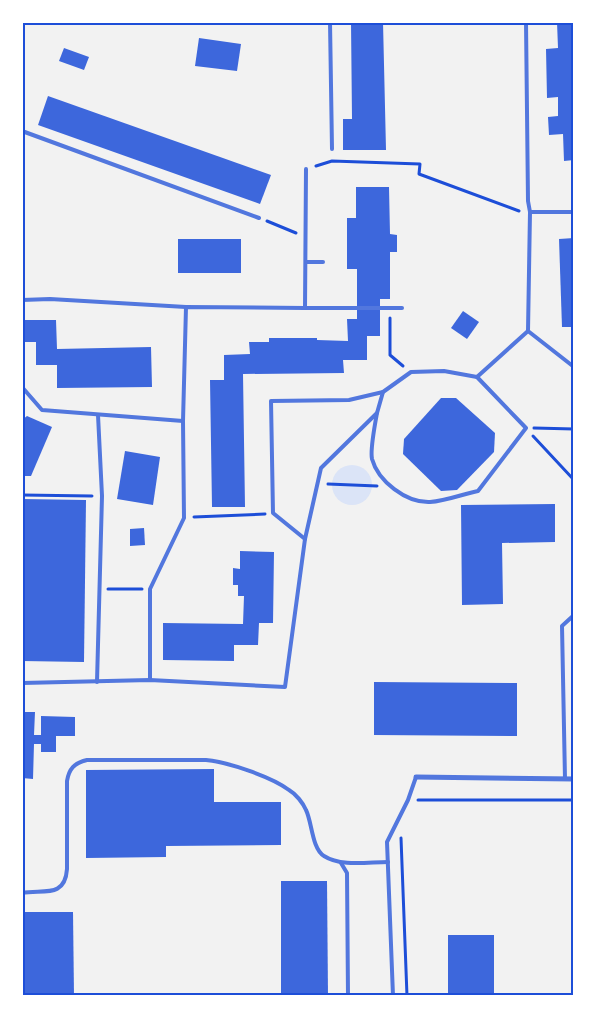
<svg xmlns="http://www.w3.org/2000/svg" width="596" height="1018" font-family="'PT Sans Narrow',sans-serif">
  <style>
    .green { fill: #dbe4f7 }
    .building { fill: #3d67dc }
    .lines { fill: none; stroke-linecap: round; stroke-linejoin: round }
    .path { stroke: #1d4ed8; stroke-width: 3 }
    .service { stroke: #5277de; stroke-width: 4 }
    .minor { stroke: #5277de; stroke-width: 5 }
    .neatline { fill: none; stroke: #1d4ed8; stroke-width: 2 }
  </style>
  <rect width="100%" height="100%" fill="#f2f2f2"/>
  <!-- green -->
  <circle class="green" cx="352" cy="485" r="20"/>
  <!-- building -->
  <g class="building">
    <path d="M351 22H383L386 150H343V119H352Z"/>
    <path d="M557 22H574V160L564 161 563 134 549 135 548 117 558 116V97L547 98 546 49 558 48Z"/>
    <path d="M199 38 241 44 237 71 195 66Z"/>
    <path d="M64 48 89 57 84 70 59 61Z"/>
    <path d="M48 96 271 175 260 204 38 125Z"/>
    <path d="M356 187H389L390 234 397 235V252H390V299H380V336H367V360H343L344 373 243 374 245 507H212L210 380H224V355L250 354 249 342H269V338H317V340L348 341 347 319H357V269H347V218H356Z"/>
    <path d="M574 238V327H562L559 239Z"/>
    <rect x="178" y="239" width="63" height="34"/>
    <path d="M463 311 479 322 467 339 451 328Z"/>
    <path d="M22 320H56L57 349 151 347 152 387 57 388V365H36V342H22Z"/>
    <path d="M441 398H456L495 433 494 452 457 490 441 491 403 454 404 439Z"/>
    <path d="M27 416 52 427 31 476H22V420Z"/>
    <path d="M125 451 160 457 153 505 117 499Z"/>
    <path d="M22 499 86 500 84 662 22 661Z"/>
    <path d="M555 504V542L502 543 503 604 462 605 461 505Z"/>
    <path d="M144 528 145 545 130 546V529Z"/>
    <path d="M240 551 274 552 273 623H259L258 645H234V661L163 660V623L243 624 244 596H238V585H233V568L240 569Z"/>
    <path d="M374 682 517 683V736L374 735Z"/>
    <path d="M22 712H35L34 735H41V716L75 717V736H56V752H41V744H34L33 779 22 778Z"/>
    <path d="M214 769V802H281V845L166 846V857L86 858V770Z"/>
    <path d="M281 881H327L328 996H281Z"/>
    <path d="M25 912H73L74 996H25Z"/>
    <rect x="448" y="935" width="46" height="61"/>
  </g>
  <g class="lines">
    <!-- path -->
    <g class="path">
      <path d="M316 166 332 161 420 164 419 174 519 211"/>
      <path d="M267 221 296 233"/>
      <path d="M390 318V355L403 366"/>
      <path d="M534 428 574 429"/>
      <path d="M533 436 574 480"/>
      <path d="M328 484 377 486"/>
      <path d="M22 495 92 496"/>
      <path d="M194 517 265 514"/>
      <path d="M108 589H142"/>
      <path d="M418 800H574"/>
      <path d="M401 838 407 996"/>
    </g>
    <!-- service -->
    <g class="service">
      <path d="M306 22 330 23"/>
      <path d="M330 22 332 149"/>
      <path d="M526 22 528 201 530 212"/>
      <path d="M22 131 259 218"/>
      <path d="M306 262H323"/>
      <path d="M22 300 50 299 186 307"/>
      <path d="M305 308H402"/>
      <path d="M528 331 574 367"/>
      <path d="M22 387 42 410 183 421"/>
      <path d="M377 413C375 424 370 450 372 459 378 481 406 503 430 502 446 501 463 494 478 491L526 428 477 377"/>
      <path d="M305 539 273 513 271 401 349 400 383 392"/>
      <path d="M150 680V589L184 518 183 421 186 307 305 308 306 169"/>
      <path d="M97 682 102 496 98 415"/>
      <path d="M22 683 150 680 285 687 305 539 321 468 377 413 383 392 411 372 444 371 477 377 528 331 530 212H574"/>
      <path d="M565 779 562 626 574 615"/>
      <path d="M341 863 347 873 348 996"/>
      <path d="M22 893C42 889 65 899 67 869V781C69 769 74 763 87 760H206C228 762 272 777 289 790 296 794 303 803 306 810 312 822 312 849 324 856 341 867 368 862 388 862"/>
      <path d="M393 996 387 842 408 800 416 777"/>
    </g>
    <!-- minor -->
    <path class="minor" d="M416 777 574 779"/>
  </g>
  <!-- border -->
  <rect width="596" height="1018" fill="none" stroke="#ffffff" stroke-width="48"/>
  <rect x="24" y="24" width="548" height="970" class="neatline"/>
</svg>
